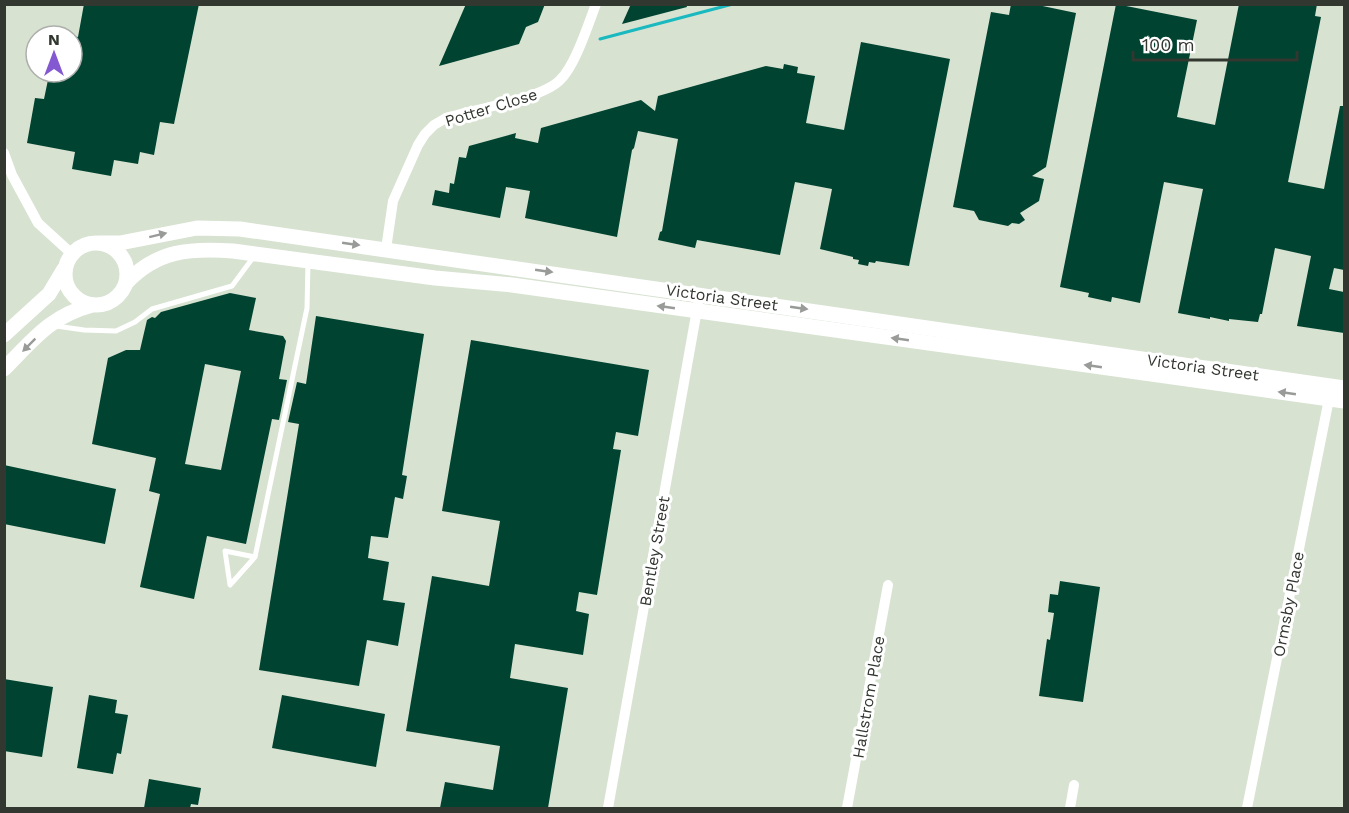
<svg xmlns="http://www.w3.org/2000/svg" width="1349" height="813" font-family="'Work Sans',sans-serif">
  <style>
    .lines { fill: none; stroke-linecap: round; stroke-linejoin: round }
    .stream { stroke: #1ab8bf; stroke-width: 3 }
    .building { fill: #004331; fill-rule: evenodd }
    .service { stroke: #fff; stroke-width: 5 }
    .minor { stroke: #fff; stroke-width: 10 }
    .secondary { stroke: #fff; stroke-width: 15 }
    .oneway { fill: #989b98 }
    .labels { text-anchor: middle; stroke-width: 6; stroke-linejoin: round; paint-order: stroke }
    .street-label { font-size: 16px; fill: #323730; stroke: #fff }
  </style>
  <rect width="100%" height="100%" fill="#d7e2d1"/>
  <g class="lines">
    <!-- stream -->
    <path class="stream" d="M600 39 733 4"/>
  </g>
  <!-- building -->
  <g class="building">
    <path d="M84 4H199L174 124 160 122 154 155 140 152 138 164 114 160 111 176 72 169 75 152 27 143 35 98 44 99 49 75 63 78 64 72H72V36L78 37Z"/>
    <path d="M466 4H545L538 22 526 27 519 44 439 66Z"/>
    <path d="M631 4H686L687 7 622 24Z"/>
    <path d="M1011 4H1033L1076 13 1046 167 1032 176 1044 179 1039 201 1020 213 1025 220 1019 224 1012 223 1008 226 979 220 974 211 953 207 991 12 1009 15Z"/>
    <path d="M1116 4 1197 20 1177 117 1215 125 1239 4H1317L1315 16 1321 17 1288 182 1324 189 1340 106H1344V270L1334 268 1329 289 1344 292V333L1297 326 1311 256 1275 248 1262 314H1260L1258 322 1229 319V321L1210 317V319L1178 313 1203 189 1164 182 1140 303 1112 297 1111 302 1088 297 1089 293 1060 287Z"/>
    <path d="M861 42 950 59 909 266 876 261 875 263 869 262 868 266 858 264 859 260 853 259V257L820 249 832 189 795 182 780 255 697 240 695 248 658 240 660 232 662 231 678 139 638 131 634 148 632 150 617 237 525 218 530 191 506 187 500 218 432 205 435 190 449 193 450 183 454 184 459 157 466 158 469 146 516 133 515 138 538 143 541 128 641 100 655 111 658 96 766 66 783 69 784 64 798 67 797 73 815 76 806 123 844 130Z"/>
    <path d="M230 293 256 298 249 330 283 336 286 341 279 379 287 380 279 420 272 419 246 544 207 536 194 599 140 587 160 494 149 491 156 458 92 444 108 358 126 350H140L147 320 152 317 155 318 161 312ZM205 364 241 371 221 470 185 464Z"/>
    <path d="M316 316 424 334 402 475 407 476 403 499 395 497 388 538 371 536 368 558 389 562 383 600 405 603 398 646 367 640 359 686 259 670 299 424 288 422 297 382 306 384Z"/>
    <path d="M471 340 649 370 638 436 616 432 613 449 621 450 597 595 579 592 576 611 589 614 583 655 515 644 510 678 568 688 548 808H440L445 782 493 790 500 746 406 731 432 576 489 586 500 521 442 511Z"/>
    <path d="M4 465 116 489 105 544 4 524Z"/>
    <path d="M1060 581 1100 587 1083 702 1039 696 1047 639 1050 640 1054 613 1048 612 1050 594 1058 595Z"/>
    <path d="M4 679 53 687 42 757 4 751Z"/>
    <path d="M89 695 117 700 115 713 128 715 121 754 117 753 113 774 77 768Z"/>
    <path d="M282 695 385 714 376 767 272 748Z"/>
    <path d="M149 779 201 788 198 805 191 804 190 808H144Z"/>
  </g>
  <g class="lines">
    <!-- service -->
    <g class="service">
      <path d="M56 326 84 330 116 331 135 322 152 309 232 286 255 255"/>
      <path d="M255 557 230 585 225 551 255 557 307 308 308 263"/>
    </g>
    <!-- minor -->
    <g class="minor">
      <path d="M4 153 12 175 38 223 72 254"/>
      <path d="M386 249 393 201 418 145 425 134 434 125 446 118C474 109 542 99 560 80 575 66 588 25 596 4"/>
      <path d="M608 808 698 304"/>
      <path d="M847 808 888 585"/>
      <path d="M1070 808 1074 785"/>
      <path d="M1247 808 1329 399"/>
    </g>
    <!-- secondary -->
    <g class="secondary">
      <circle cx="96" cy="274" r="31"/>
      <path d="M100 243H120L197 228 240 229 1344 388"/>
      <path d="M126 283C157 250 190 248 233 251L435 278 512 285 1344 401"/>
      <path d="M4 335 49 294 64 269"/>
      <path d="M4 369C34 339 49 317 92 305"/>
    </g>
  </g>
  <!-- one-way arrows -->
  <defs><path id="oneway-solid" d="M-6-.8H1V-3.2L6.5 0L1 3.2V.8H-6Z" transform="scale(1.5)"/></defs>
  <g class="oneway">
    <use href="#oneway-solid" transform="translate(158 235) rotate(-14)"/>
    <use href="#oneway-solid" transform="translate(351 244) rotate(8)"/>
    <use href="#oneway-solid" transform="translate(544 271) rotate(8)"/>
    <use href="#oneway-solid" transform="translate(666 307) rotate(-172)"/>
    <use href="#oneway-solid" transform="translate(799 308) rotate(8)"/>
    <use href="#oneway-solid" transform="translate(900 339) rotate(-172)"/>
    <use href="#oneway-solid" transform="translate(29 345) rotate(135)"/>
    <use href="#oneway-solid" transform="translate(1093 366) rotate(-172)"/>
    <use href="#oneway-solid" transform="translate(1287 393) rotate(-172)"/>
  </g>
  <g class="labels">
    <!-- street labels -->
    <g class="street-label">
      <text transform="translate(491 107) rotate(-17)" y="6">Potter Close</text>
      <text transform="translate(722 297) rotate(8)" y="6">Victoria Street</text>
      <text transform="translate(1203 367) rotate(8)" y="6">Victoria Street</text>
      <text transform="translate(654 551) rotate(-80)" y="6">Bentley Street</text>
      <text transform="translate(1288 604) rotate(-79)" y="6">Ormsby Place</text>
      <text transform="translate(868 697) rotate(-80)" y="6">Hallstrom Place</text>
    </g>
  </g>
  <!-- border -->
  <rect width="1349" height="813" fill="none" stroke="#323730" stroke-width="12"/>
  <!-- north arrow -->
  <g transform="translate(54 54)"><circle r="28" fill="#ffffff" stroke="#adafac" stroke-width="1.5"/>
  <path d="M0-4.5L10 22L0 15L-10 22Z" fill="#8458d1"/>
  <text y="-9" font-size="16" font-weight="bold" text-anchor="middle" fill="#323730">N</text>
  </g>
  <!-- scale -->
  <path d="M1133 51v9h164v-9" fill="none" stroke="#323730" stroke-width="3"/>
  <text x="1142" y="51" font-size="18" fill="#323730" stroke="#ffffff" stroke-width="4.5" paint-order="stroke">100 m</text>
</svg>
